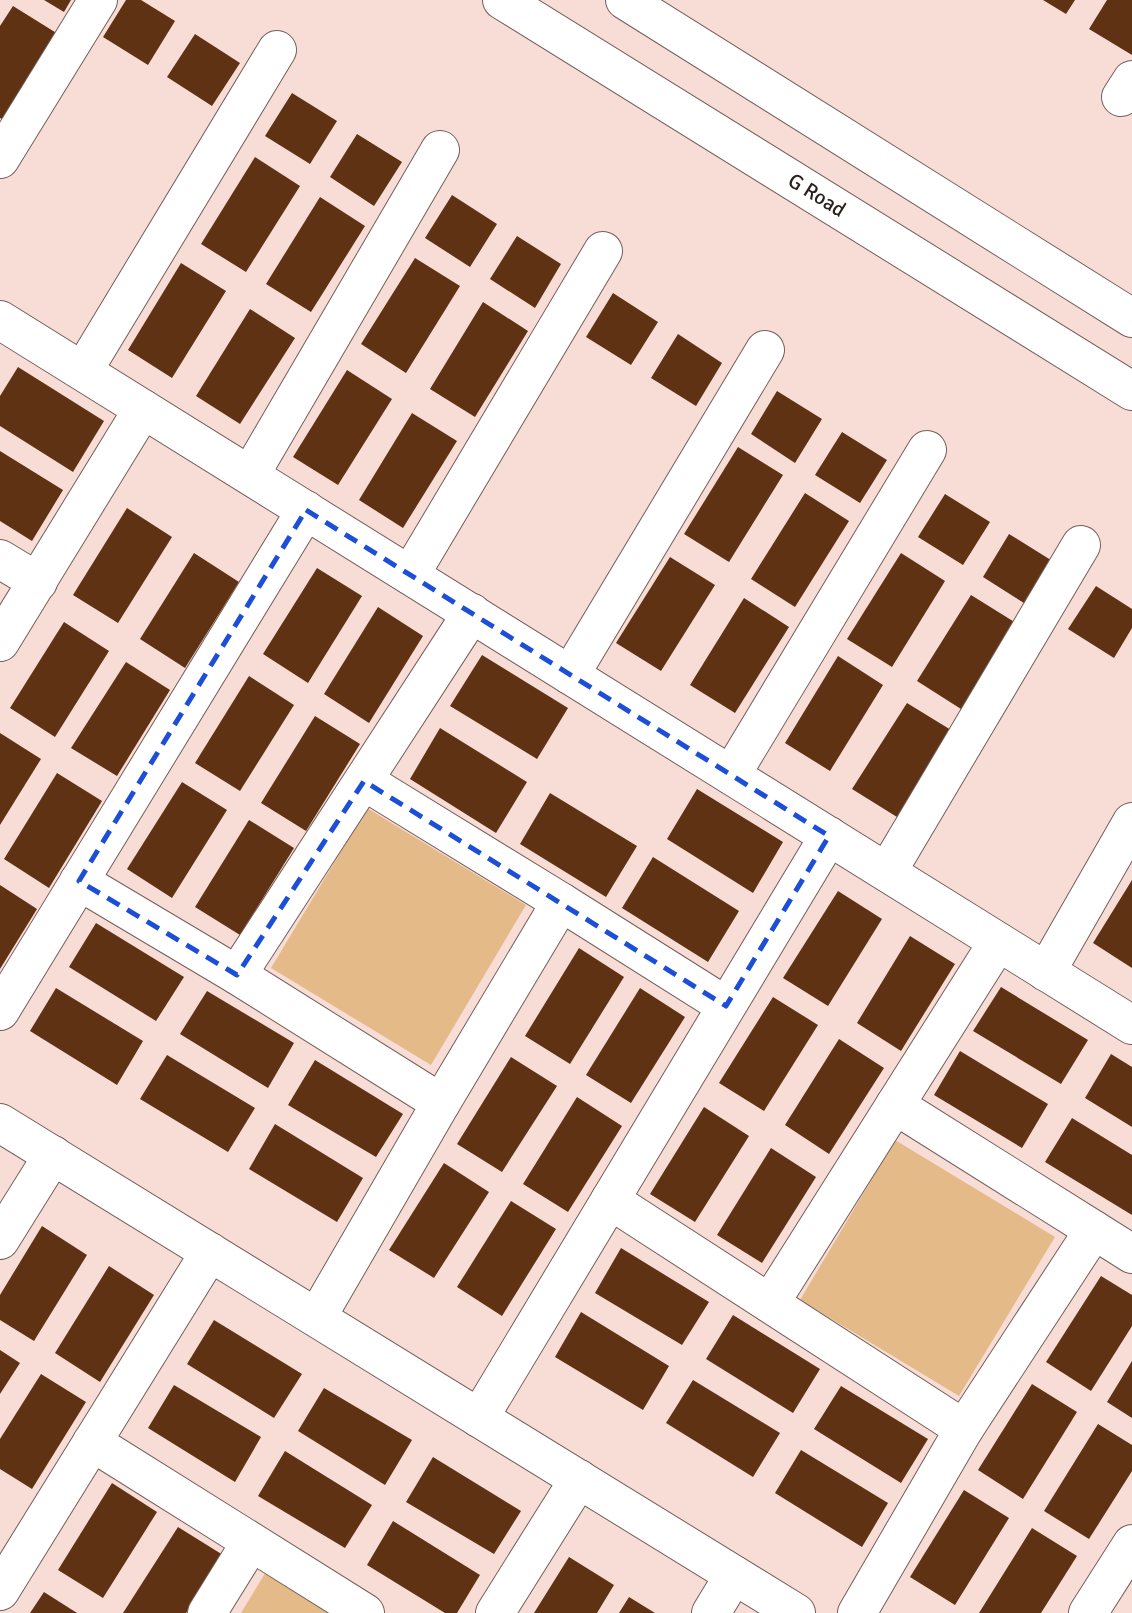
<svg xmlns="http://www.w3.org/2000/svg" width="1132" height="1613" font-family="Signika,sans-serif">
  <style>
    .green { fill: #e4bb88 }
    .building { fill: #5e3213 }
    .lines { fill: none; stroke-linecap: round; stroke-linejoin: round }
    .minor-casing { stroke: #755f5a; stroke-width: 40 }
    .minor { stroke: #fff; stroke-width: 38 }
    .marked { fill: none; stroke: #1d4ed8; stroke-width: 5; stroke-dasharray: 14 9; stroke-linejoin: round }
    .labels { text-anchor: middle; stroke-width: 7; stroke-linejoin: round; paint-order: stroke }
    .street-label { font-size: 21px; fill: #2a211f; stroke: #fff }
  </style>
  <rect width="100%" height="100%" fill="#f8ddd7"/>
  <!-- green -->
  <g class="green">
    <path d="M367 808 526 905 431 1065 271 968Z"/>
    <path d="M895 1140 1055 1237 959 1396 800 1300Z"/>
    <path d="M267 1570 337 1613H241Z"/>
  </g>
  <!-- building -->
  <g class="building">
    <path d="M44 0H71L64 12Z"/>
    <path d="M126 0H141L175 21 148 65 103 37Z"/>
    <path d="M1043 0H1075L1066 14Z"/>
    <path d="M1107 0H1132V55L1089 29Z"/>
    <path d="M13 6 58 34 4 120 0 118V26Z"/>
    <path d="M195 34 240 63 212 106 167 77Z"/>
    <path d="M292 93 337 121 310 164 265 136Z"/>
    <path d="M357 134 402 162 374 206 330 177Z"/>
    <path d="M255 157 300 186 246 272 201 244Z"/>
    <path d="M452 195 497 224 470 267 425 238Z"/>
    <path d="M320 197 365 226 311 312 266 284Z"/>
    <path d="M517 236 561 264 535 308 490 279Z"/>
    <path d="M415 258 460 286 406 373 361 344Z"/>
    <path d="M181 263 226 291 172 378 128 350Z"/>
    <path d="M613 293 658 322 631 365 586 337Z"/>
    <path d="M483 302 528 331 475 417 430 389Z"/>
    <path d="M250 309 295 338 240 424 196 396Z"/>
    <path d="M678 334 722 363 696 406 651 378Z"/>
    <path d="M18 367 104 421 73 472 0 426V396Z"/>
    <path d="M347 370 392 399 338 485 293 457Z"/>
    <path d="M777 391 822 419 795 463 751 434Z"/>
    <path d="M412 413 457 441 403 528 359 500Z"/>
    <path d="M842 432 887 460 860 503 815 475Z"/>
    <path d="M738 447 783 475 729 562 684 534Z"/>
    <path d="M0 451 63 490 32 541 0 521Z"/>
    <path d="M805 493 849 521 795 607 751 579Z"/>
    <path d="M945 494 990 522 963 565 918 537Z"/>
    <path d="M127 508 172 537 118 623 73 595Z"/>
    <path d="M1009 534 1054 562 1027 605 983 577Z"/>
    <path d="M194 553 239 582 185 668 140 639Z"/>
    <path d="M901 553 945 581 892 667 847 639Z"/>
    <path d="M670 557 715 585 661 671 616 643Z"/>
    <path d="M317 568 362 596 308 683 263 654Z"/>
    <path d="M1096 586 1132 609V628L1114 658 1068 629Z"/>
    <path d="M971 595 1016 623 961 709 917 681Z"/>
    <path d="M744 598 789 627 735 713 690 685Z"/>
    <path d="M378 607 423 636 369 723 324 694Z"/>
    <path d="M64 622 109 651 55 737 10 708Z"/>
    <path d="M482 655 568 708 537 759 450 706Z"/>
    <path d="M838 656 883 685 830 771 785 743Z"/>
    <path d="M126 662 170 690 117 776 71 748Z"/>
    <path d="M249 676 294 705 240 791 195 763Z"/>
    <path d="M907 703 951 730 897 817 852 789Z"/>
    <path d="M315 716 360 744 306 831 261 803Z"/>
    <path d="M440 728 527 782 496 833 410 779Z"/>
    <path d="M0 733 41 759 0 825Z"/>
    <path d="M57 773 102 801 49 888 4 859Z"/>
    <path d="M182 782 227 810 172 898 127 869Z"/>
    <path d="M697 789 783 842 753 893 667 839Z"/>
    <path d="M550 793 637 846 606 897 520 844Z"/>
    <path d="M249 820 294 848 240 935 195 907Z"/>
    <path d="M653 857 739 911 708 962 622 908Z"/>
    <path d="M1132 880V968L1093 943Z"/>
    <path d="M0 885 37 909 0 969Z"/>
    <path d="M838 891 882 919 828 1006 783 978Z"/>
    <path d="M96 923 184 977 156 1021 69 967Z"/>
    <path d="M910 936 955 964 901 1051 857 1023Z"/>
    <path d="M579 948 624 977 570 1064 525 1036Z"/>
    <path d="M1001 987 1088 1040 1061 1084 973 1031Z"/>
    <path d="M56 988 143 1041 117 1085 30 1031Z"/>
    <path d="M640 988 685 1017 631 1103 586 1075Z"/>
    <path d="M207 991 294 1043 268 1088 180 1034Z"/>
    <path d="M773 997 818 1025 764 1111 719 1083Z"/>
    <path d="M839 1039 884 1068 829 1154 785 1125Z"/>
    <path d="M960 1051 1048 1104 1022 1148 934 1095Z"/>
    <path d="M1111 1054 1132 1067V1127L1085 1098Z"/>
    <path d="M167 1055 255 1108 228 1152 140 1099Z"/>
    <path d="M511 1057 557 1086 502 1172 457 1144Z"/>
    <path d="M315 1060 403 1114 376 1157 288 1105Z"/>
    <path d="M577 1097 622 1126 568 1212 523 1184Z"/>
    <path d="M704 1107 749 1136 695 1222 650 1194Z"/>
    <path d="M1072 1118 1132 1155V1215L1045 1162Z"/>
    <path d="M275 1124 363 1178 337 1222 249 1169Z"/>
    <path d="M771 1148 816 1177 762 1263 717 1235Z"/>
    <path d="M444 1163 489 1192 434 1278 389 1250Z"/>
    <path d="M511 1201 556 1229 502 1316 457 1287Z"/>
    <path d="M42 1226 87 1255 34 1341 0 1320V1295Z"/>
    <path d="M621 1248 709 1302 682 1345 595 1293Z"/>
    <path d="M109 1266 154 1295 100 1382 55 1353Z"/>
    <path d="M1101 1276 1132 1295V1326L1091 1391 1046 1362Z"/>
    <path d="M581 1312 669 1366 643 1410 555 1357Z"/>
    <path d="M733 1315 820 1369 793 1413 706 1359Z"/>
    <path d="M214 1320 302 1374 274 1418 187 1364Z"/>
    <path d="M0 1350 20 1363 0 1394Z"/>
    <path d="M1132 1361V1418L1107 1402Z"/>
    <path d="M41 1374 86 1402 32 1489 0 1469V1439Z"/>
    <path d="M693 1380 780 1433 753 1477 666 1423Z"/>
    <path d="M1032 1384 1077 1412 1023 1499 978 1470Z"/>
    <path d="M174 1385 261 1437 235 1482 148 1428Z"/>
    <path d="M841 1386 928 1439 901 1483 814 1429Z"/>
    <path d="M324 1388 412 1440 385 1485 298 1431Z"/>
    <path d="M1098 1424 1132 1445V1471L1089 1539 1044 1511Z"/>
    <path d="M801 1450 888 1503 862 1547 775 1493Z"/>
    <path d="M285 1451 372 1505 345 1548 258 1496Z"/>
    <path d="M433 1457 521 1511 494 1554 406 1502Z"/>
    <path d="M112 1483 157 1512 103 1598 58 1570Z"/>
    <path d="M964 1490 1009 1518 955 1605 910 1577Z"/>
    <path d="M393 1521 480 1575 457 1613H445L367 1565Z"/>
    <path d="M178 1527 223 1555 186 1613H123Z"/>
    <path d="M1032 1528 1077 1556 1041 1613H979Z"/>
    <path d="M569 1557 614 1585 597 1613H534Z"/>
    <path d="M44 1592 77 1613H30Z"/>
    <path d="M629 1597 655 1613H619Z"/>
  </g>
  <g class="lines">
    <defs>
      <g id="minor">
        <path d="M502 0 1132 391"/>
        <path d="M625 0 1132 318"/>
        <path d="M1121 97 1132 80"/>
        <path d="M0 159 98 0"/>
        <path d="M0 320 1132 1025"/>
        <path d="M83 371 277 50"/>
        <path d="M250 475 440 150"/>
        <path d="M0 559 38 582"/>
        <path d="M410 575 603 251"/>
        <path d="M0 642 143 409"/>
        <path d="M570 675 765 350"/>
        <path d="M731 775 927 450"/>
        <path d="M364 781 561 902"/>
        <path d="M887 872 1081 545"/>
        <path d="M79 881 237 975 472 613"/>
        <path d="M1046 972 1132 822"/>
        <path d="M237 975 441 1103 317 1317"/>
        <path d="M0 1011 306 510"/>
        <path d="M441 1103 561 902 726 1006"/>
        <path d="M895 1105 1094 1230"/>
        <path d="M0 1123 796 1613"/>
        <path d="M610 1200 964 1429 1094 1230 1132 1254"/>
        <path d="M0 1240 53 1155"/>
        <path d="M770 1303 998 942"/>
        <path d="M479 1418 829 836"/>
        <path d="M92 1442 365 1613"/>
        <path d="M0 1591 210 1252"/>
        <path d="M207 1613 251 1542"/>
        <path d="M495 1613 579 1479"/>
        <path d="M711 1613 734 1575"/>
        <path d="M857 1613 964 1429"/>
        <path d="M1088 1613 1132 1544"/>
      </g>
    </defs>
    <!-- minor casing -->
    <use href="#minor" class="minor-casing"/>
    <!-- minor -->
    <use href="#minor" class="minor"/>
  </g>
  <!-- marked area -->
  <path class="marked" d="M306 510 829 836 726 1006 364 781 237 975 79 881Z"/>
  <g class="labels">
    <!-- street labels -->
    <g class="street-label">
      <text transform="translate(817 195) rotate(32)" y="7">G Road</text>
    </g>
  </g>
</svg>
